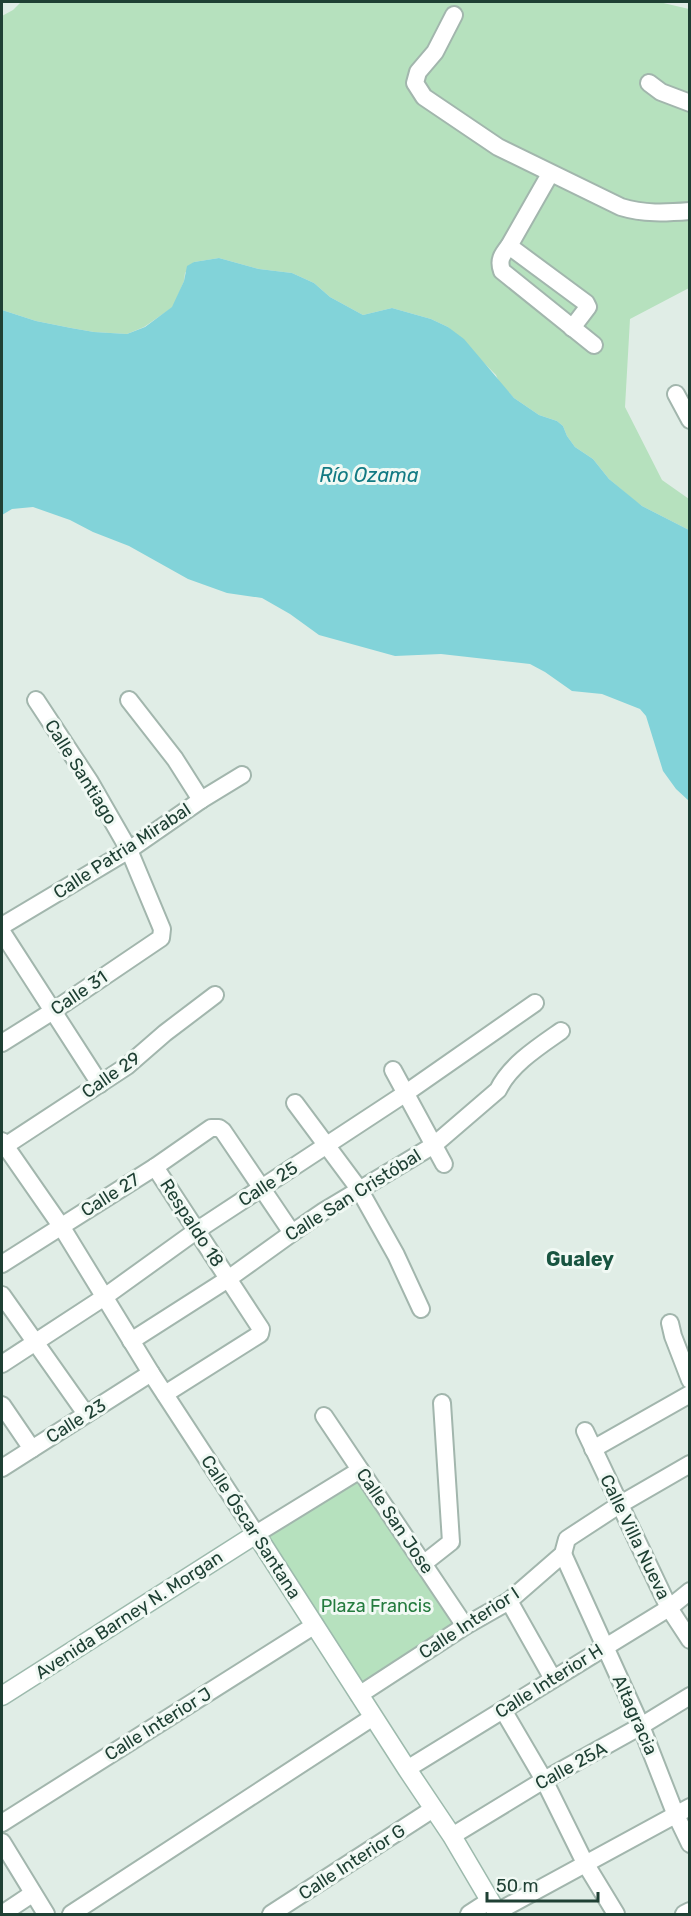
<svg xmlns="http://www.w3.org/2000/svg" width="691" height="1916" font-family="Rubik,sans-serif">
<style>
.green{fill:#b6e1be}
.water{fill:#82d3d9}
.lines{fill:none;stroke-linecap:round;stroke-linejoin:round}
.street-casing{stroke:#a2b6ad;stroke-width:20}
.secondary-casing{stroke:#9dbaad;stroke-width:21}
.street{stroke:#fff;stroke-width:16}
.secondary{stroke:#fff;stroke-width:18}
.labels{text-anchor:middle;stroke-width:6;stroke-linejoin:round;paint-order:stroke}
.street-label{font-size:18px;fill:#1f4034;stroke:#f1f9f4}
.park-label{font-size:18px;fill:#247b3e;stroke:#f1f9f4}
.water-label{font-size:20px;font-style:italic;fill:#127a83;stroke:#f1f9f4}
.neighbourhood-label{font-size:20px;font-weight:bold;fill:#185440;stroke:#f1f9f4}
</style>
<rect width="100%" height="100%" fill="#e0ede6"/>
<g class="green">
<path d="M21 2H659L689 9V288L630 319 625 407 662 480 689 499V530L642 506 635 501 609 479 593 459 575 447 567 436 563 426 557 421 539 415 514 398 499 382 496 375 448 327 431 319 392 308 363 315 330 297 314 283 292 273 259 269 219 258 194 262 185 273 184 281 173 307 144 327 127 334 94 332 71 328 36 321 2 310V16L13 10Z"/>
<path d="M358 1476 458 1624 360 1687 263 1535Z"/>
</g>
<path class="water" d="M219 258 259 269 292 273 314 283 330 297 363 315 392 308 431 319 448 327 464 339 514 398 539 415 557 421 563 426 567 436 575 447 593 459 609 479 642 506 689 530V801L676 789 663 771 646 716 640 709 602 694 572 691 545 672 530 664 441 654 395 656 319 635 290 614 262 598 227 593 188 579 129 546 93 532 70 520 33 507 12 509 2 515V310L36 321 71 328 94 332 127 334 145 327 172 307 184 281 187 266 194 262Z"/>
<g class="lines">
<g class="street-casing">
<g id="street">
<path d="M454 15 435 52 418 72 415 83 424 97 498 147 621 207C644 214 665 213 690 211"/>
<path d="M649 83 661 92 690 103"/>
<path d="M550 174 509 246C502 255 498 260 502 271L594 345"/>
<path d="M509 246 586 303 588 307 572 328"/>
<path d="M676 394 690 420"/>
<path d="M129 700 175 759 201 800"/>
<path d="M2 926 129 850 201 800 242 775"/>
<path d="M2 932 100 1084"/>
<path d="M2 1043 53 1011 155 942 161 938 162 929 129 850 90 782 36 700"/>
<path d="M393 1070 444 1164"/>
<path d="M295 1103 359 1189 396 1255 421 1309"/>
<path d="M2 1141 61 1226 151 1373 256 1534 360 1470"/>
<path d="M2 1148 127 1066 165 1033 215 995"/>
<path d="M155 1167 261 1329 260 1334 165 1394"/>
<path d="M2 1264 155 1167 211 1128H219L223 1131 292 1233"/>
<path d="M2 1295 86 1414"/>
<path d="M670 1323 673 1336 690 1380"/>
<path d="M131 1341 228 1279 292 1233 324 1211 434 1145 498 1090C510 1065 538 1047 561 1031"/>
<path d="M2 1364 103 1298 196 1231 406 1093 535 1003"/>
<path d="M2 1405 32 1449"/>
<path d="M324 1416 465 1626"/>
<path d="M585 1431 669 1608 690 1640"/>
<path d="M593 1449 690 1394"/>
<path d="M2 1468 151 1373"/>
<path d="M563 1554 641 1726 675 1813 690 1844"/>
<path d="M423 1564 451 1542 442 1403"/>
<path d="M509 1601 553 1679"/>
<path d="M359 1695 465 1626 509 1601 563 1554 567 1539 619 1505 690 1464"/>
<path d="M503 1710 544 1780 585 1863 616 1914"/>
<path d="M407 1769 669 1608 690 1591"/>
<path d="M2 1823 315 1625"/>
<path d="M452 1836 544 1780 641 1726 690 1696"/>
<path d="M2 1842 46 1914"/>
<path d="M497 1912 690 1807"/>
<path d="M2 1914 32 1894"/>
<path d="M71 1914 373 1717"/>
<path d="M271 1914 433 1809"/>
<path d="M469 1914 489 1901"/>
<path d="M684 1914 690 1911"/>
</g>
</g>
<g class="secondary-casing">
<path id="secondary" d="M2 1696 256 1534 407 1769 452 1836 498 1914"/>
</g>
<use href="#street" class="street"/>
<use href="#secondary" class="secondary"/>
</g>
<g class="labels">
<g class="street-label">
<text transform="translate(81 772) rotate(58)" y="6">Calle Santiago</text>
<text transform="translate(122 851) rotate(-33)" y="6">Calle Patria Mirabal</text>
<text transform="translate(79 993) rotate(-34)" y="6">Calle 31</text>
<text transform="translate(111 1075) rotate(-35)" y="6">Calle 29</text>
<text transform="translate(268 1184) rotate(-33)" y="6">Calle 25</text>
<text transform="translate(110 1195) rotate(-32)" y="6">Calle 27</text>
<text transform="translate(353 1195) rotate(-32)" y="6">Calle San Cristóbal</text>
<text transform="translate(192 1223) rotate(57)" y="6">Respaldo 18</text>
<text transform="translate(76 1421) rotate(-32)" y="6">Calle 23</text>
<text transform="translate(395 1521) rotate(56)" y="6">Calle San Jose</text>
<text transform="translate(251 1527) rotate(57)" y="6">Calle Óscar Santana</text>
<text transform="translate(635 1537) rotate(64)" y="6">Calle Villa Nueva</text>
<text transform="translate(129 1615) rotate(-33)" y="6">Avenida Barney N. Morgan</text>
<text transform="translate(469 1623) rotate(-33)" y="6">Calle Interior I</text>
<text transform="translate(549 1681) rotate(-32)" y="6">Calle Interior H</text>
<text transform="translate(635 1715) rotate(66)" y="6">Altagracia</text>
<text transform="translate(158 1724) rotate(-32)" y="6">Calle Interior J</text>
<text transform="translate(571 1766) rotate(-29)" y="6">Calle 25A</text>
<text transform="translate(352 1862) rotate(-33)" y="6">Calle Interior G</text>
</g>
<g class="park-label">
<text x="376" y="1612">Plaza Francis</text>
</g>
<g class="water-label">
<text x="369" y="482">Río Ozama</text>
</g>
<g class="neighbourhood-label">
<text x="580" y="1266">Gualey</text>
</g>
</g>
<rect width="691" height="1916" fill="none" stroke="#1f4034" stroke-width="6"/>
<path d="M487 1892v9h111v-9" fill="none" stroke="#1f4034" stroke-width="3"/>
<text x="496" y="1892" font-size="18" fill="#1f4034" stroke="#f1f9f4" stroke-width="4.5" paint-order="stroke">50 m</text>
</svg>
